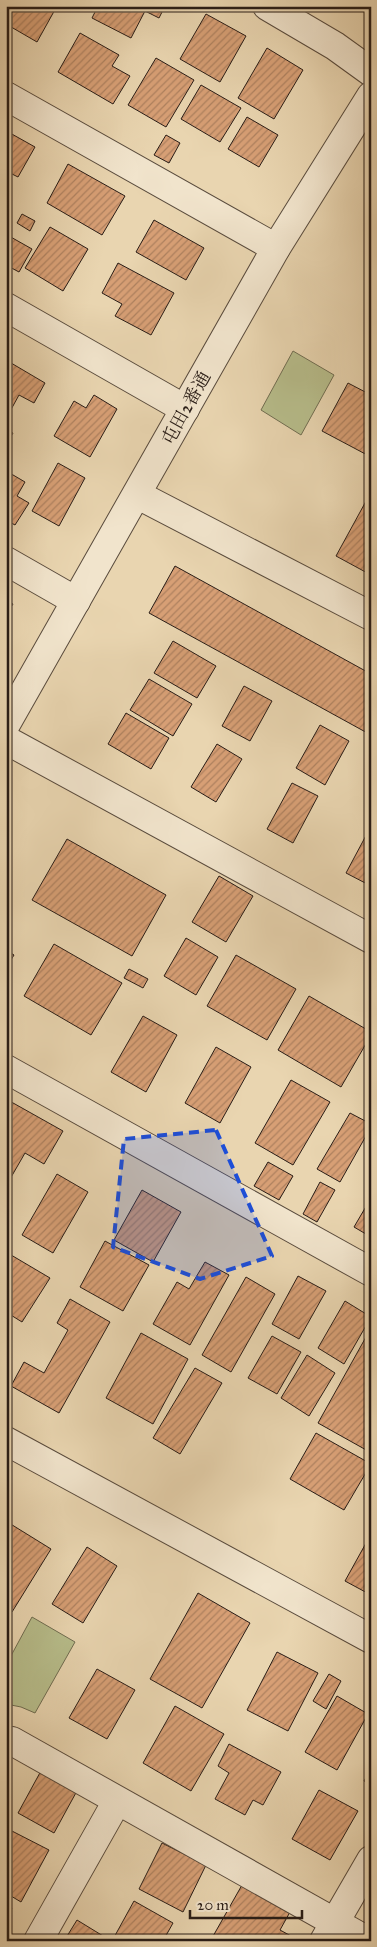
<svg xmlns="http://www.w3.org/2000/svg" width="377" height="1947" font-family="'IM FELL Great Primer','Noto Serif JP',serif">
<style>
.green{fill:#b7bd8b;stroke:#706d51}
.building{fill:url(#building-hatch);stroke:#291d17}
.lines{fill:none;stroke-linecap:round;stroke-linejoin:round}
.minor-casing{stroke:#594b3d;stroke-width:30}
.minor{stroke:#f1e4cc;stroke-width:28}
.marked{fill:#1d4ed8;fill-opacity:0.2;stroke:#1d4ed8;stroke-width:4;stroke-dasharray:10 6;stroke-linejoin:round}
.labels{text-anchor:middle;stroke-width:4.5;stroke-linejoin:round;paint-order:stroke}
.street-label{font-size:18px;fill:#291d17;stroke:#f1e4cc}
</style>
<defs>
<pattern id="building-hatch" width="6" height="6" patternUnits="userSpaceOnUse" patternTransform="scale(1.25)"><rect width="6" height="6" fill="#d79f75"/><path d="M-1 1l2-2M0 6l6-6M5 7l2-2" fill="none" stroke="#ae815f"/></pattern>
</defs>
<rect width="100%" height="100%" fill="#e9d5b0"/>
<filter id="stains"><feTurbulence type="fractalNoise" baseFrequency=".004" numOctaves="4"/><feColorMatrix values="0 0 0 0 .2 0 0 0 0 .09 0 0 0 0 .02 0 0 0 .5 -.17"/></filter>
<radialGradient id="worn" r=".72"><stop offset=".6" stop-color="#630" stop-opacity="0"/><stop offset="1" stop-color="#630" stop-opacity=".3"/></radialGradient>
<g class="green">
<path d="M293 351 334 375 301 435 261 410Z"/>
<path d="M32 1617 75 1642 35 1713 21 1707 6 1704V1665Z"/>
</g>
<g class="building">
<path d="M6 6H57L37 42 6 24Z"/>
<path d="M98 6H165L159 18 145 11 131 38 92 18Z"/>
<path d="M206 14 246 36 220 82 180 59Z"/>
<path d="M80 33 119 55 112 66 130 76 113 104 58 72Z"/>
<path d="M267 48 303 70 274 119 238 98Z"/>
<path d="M156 58 194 80 166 127 128 105Z"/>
<path d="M201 85 241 108 220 142 181 119Z"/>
<path d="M247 117 278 135 259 167 228 149Z"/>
<path d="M10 133 35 147 18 177 6 171V141Z"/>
<path d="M166 135 180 143 169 163 154 155Z"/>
<path d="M68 164 125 196 102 235 47 203Z"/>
<path d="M22 214 35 221 30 231 17 223Z"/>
<path d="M154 220 204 248 186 280 136 252Z"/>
<path d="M50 227 88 249 63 291 25 268Z"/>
<path d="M9 236 32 249 19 272 6 265V241Z"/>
<path d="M118 263 174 293 151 335 115 316 122 304 102 293Z"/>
<path d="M6 360 45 383 34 403 19 395 8 415Z"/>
<path d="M348 383 371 395V457L322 431Z"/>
<path d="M94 395 117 409 90 457 54 436 74 401 86 408Z"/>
<path d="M6 430 13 433 6 445Z"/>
<path d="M58 463 85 478 59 526 32 511Z"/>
<path d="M8 472 25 482 17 496 29 503 15 525 6 520Z"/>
<path d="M371 492V575L336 556Z"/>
<path d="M175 566 371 674V735L149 613Z"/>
<path d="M6 600 13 604 6 615Z"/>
<path d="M173 641 216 666 197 698 154 673Z"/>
<path d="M149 679 192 704 173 736 130 710Z"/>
<path d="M244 686 272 701 250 741 222 726Z"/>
<path d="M126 713 169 738 151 769 108 744Z"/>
<path d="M320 725 349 741 325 785 296 768Z"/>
<path d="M217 744 242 759 216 802 191 787Z"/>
<path d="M292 783 318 796 293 843 267 829Z"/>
<path d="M370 828 371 829V886L346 873Z"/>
<path d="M67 839 166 895 132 956 32 900Z"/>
<path d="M219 876 253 896 226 942 192 922Z"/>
<path d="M186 938 218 957 196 995 164 976Z"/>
<path d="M54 944 122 983 91 1035 24 996Z"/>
<path d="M6 950 14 955 6 968Z"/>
<path d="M236 955 296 989 267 1040 207 1006Z"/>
<path d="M129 969 148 979 143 988 124 978Z"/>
<path d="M309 996 371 1032V1035L341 1087 278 1050Z"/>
<path d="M143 1016 177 1035 146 1092 111 1072Z"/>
<path d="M216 1047 251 1067 220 1123 185 1103Z"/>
<path d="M291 1080 330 1102 293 1165 255 1143Z"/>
<path d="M6 1099 63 1131 44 1164 25 1153 6 1186Z"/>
<path d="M350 1113 371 1124V1127L340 1182 317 1169Z"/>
<path d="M268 1162 293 1176 279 1200 254 1186Z"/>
<path d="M57 1174 88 1192 53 1253 22 1235Z"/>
<path d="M320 1182 335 1190 317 1222 303 1214Z"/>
<path d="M142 1190 181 1212 153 1262 114 1240Z"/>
<path d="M371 1198V1237L354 1227Z"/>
<path d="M105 1241 149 1265 123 1311 80 1287Z"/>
<path d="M6 1252 50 1278 22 1322 6 1312Z"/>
<path d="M205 1262 229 1275 190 1345 153 1324 177 1282 189 1289Z"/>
<path d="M298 1276 326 1291 299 1339 272 1324Z"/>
<path d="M246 1277 275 1294 231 1372 202 1355Z"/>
<path d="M70 1299 110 1322 59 1413 11 1386 24 1362 44 1373 68 1330 57 1323Z"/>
<path d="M345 1301 371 1317 344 1364 318 1348Z"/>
<path d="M371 1328V1447L368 1451 318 1423Z"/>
<path d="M141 1333 188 1359 153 1424 106 1398Z"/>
<path d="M272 1336 301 1352 277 1394 248 1378Z"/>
<path d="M307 1355 335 1373 309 1416 281 1398Z"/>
<path d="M195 1368 222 1383 180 1454 153 1438Z"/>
<path d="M316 1433 371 1464 344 1510 290 1479Z"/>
<path d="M9 1523 51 1549 12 1612 6 1609V1528Z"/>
<path d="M371 1534V1595L345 1581Z"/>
<path d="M87 1547 117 1566 83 1623 52 1604Z"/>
<path d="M198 1593 250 1623 202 1708 150 1679Z"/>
<path d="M277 1652 318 1673 288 1731 247 1710Z"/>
<path d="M97 1669 135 1690 107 1739 69 1718Z"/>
<path d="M329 1674 341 1681 326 1709 313 1701Z"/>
<path d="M337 1696 368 1714 337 1770 305 1752Z"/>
<path d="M175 1706 224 1734 191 1791 143 1763Z"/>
<path d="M229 1744 281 1772 263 1805 253 1800 245 1815 215 1799 229 1773 218 1766Z"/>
<path d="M42 1769 78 1789 54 1833 18 1813Z"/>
<path d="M371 1769V1785L364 1781Z"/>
<path d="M319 1790 358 1811 330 1860 292 1839Z"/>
<path d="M10 1830 49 1850 21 1902 6 1893V1837Z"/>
<path d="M162 1843 206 1865 183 1912 139 1889Z"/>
<path d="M242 1885 290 1912 280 1930 291 1936 289 1941H217L212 1938Z"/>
<path d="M134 1901 173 1923 163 1941H112Z"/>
<path d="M6 1904 12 1908 6 1919Z"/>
<path d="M77 1920 108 1939 107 1941H64Z"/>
</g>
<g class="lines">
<g class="minor-casing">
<g id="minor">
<path d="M267 6 335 46 371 72"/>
<path d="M6 96 276 248"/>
<path d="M6 307 185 409"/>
<path d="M138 495 371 616"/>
<path d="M6 561 76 601"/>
<path d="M6 724 276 248 371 96"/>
<path d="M6 740 371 939"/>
<path d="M6 1069 371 1272"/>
<path d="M6 1441 371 1639"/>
<path d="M6 1740 12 1741 368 1941"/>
<path d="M38 1941 117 1801"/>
<path d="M324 1941 371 1860"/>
</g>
</g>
<use href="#minor" class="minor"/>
</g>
<path class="marked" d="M216 1130 272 1256 200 1279 113 1247 124 1139Z"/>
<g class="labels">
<g class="street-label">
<text transform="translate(186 408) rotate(-61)" y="6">屯田2番通</text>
</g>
</g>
<rect width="377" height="1947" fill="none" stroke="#e9d5b0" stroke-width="25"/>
<rect x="8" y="8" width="362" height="1932" fill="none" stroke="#291d17" stroke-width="2.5"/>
<rect x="12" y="12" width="352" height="1922" fill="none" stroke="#291d17"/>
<path d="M190 1910v8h112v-8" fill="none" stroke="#291d17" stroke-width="2.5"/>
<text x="197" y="1910" font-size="15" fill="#291d17" stroke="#f1e4cc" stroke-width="4" paint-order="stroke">20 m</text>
<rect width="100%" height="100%" filter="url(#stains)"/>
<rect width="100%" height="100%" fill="url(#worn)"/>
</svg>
